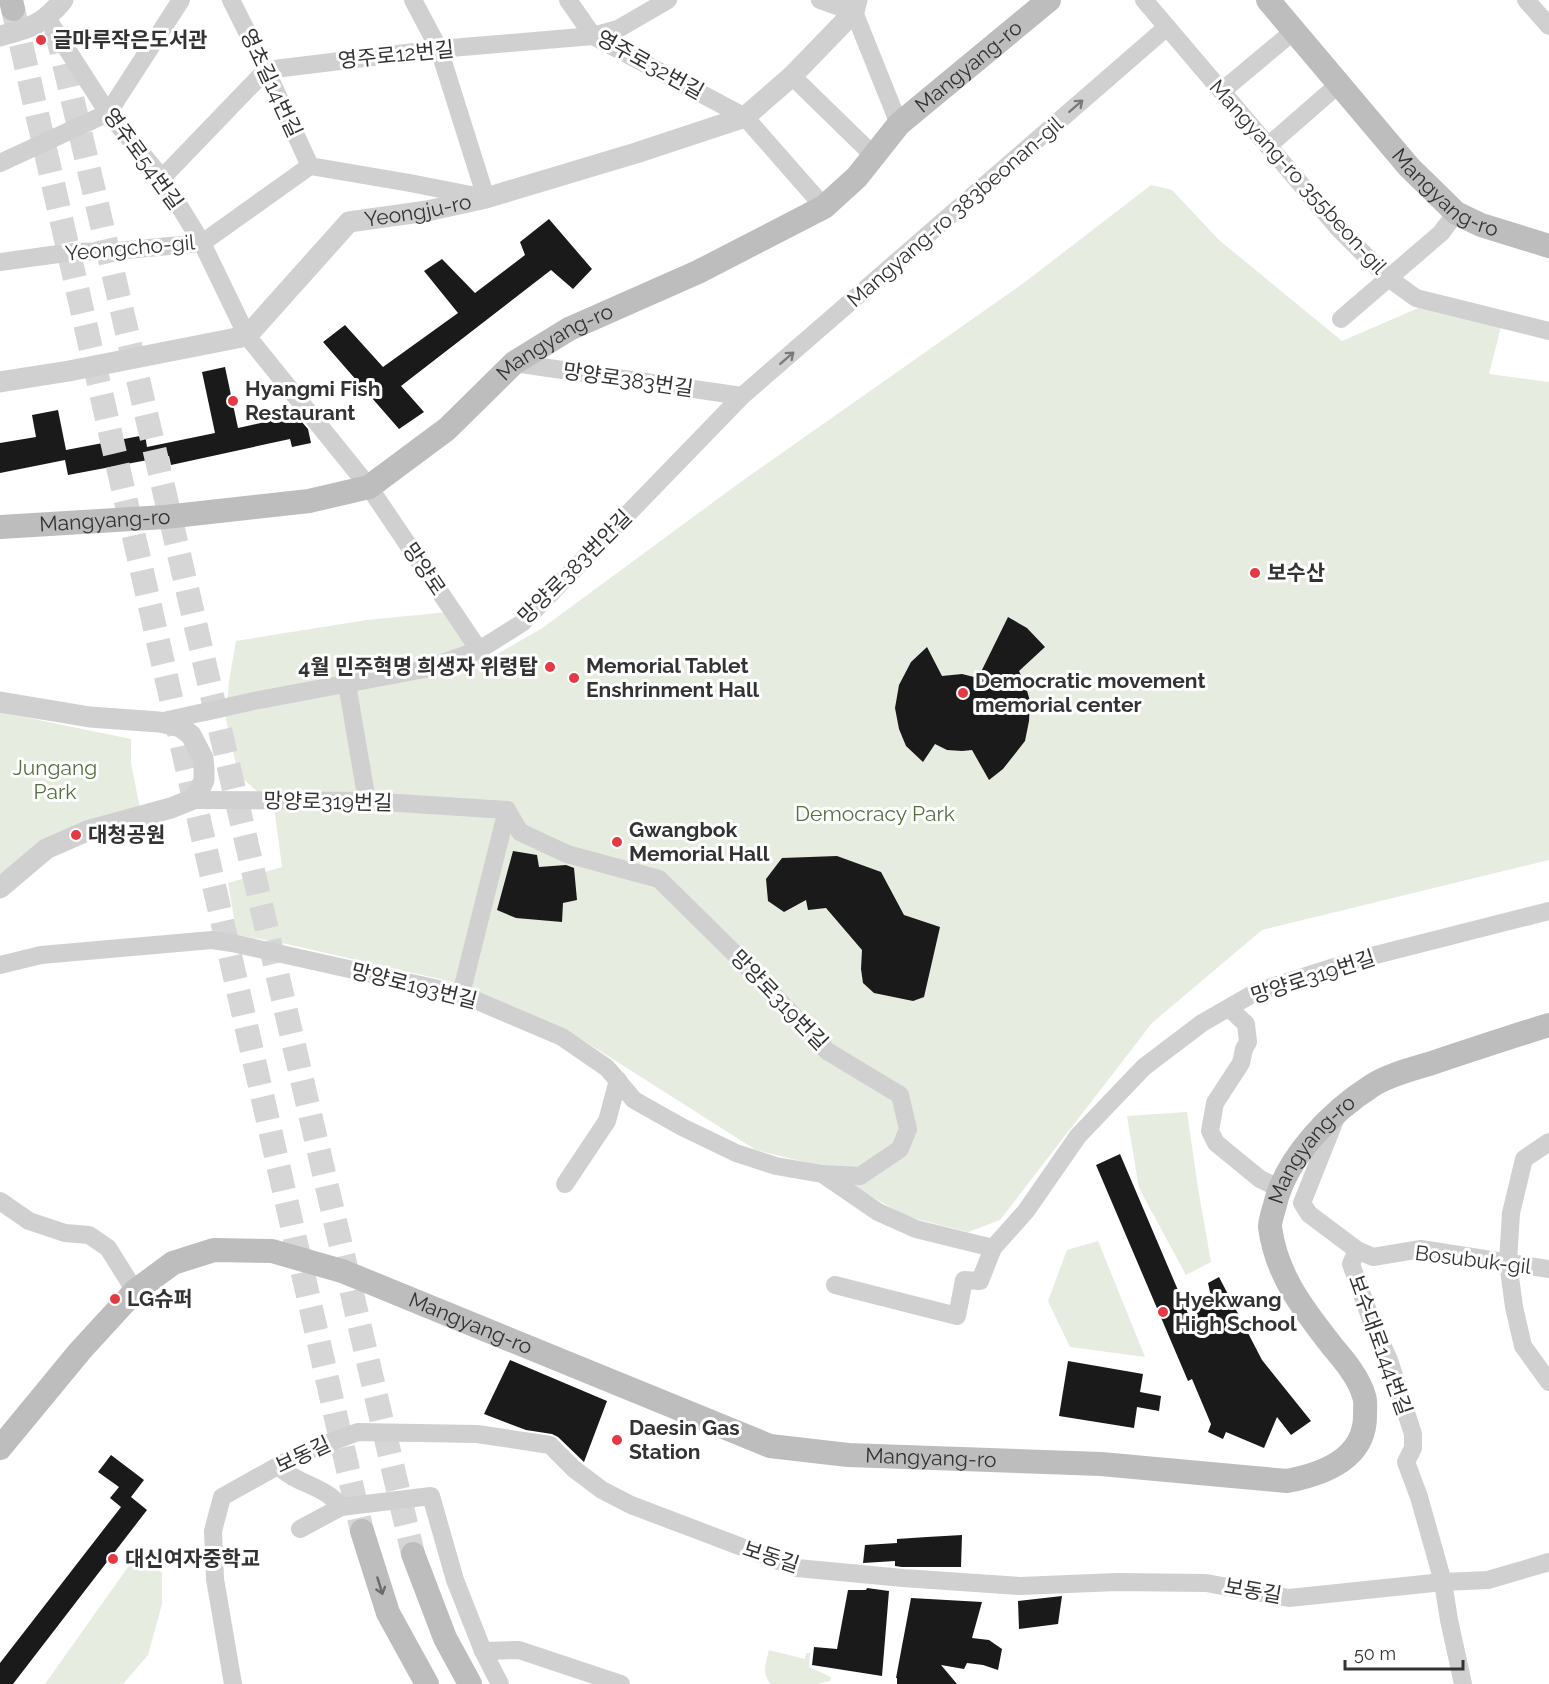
<svg xmlns="http://www.w3.org/2000/svg" width="1549" height="1684" font-family="Raleway,'Noto Sans KR',sans-serif">
<style>
.green{fill:#e6ecdf}
.building{fill:#1a1a1a}
.lines{fill:none;stroke-linecap:round;stroke-linejoin:round}
.secondary-tunnel{stroke:#d6d6d6;stroke-width:24;stroke-dasharray:24 12;stroke-linecap:butt}
.minor{stroke:#d0d0d0;stroke-width:18}
.tertiary{stroke:#d0d0d0;stroke-width:21}
.secondary{stroke:#bdbdbd;stroke-width:24}
.oneway{stroke:#7a7a7a}
.oneway2{stroke:#6a6a6a}
.poi-dot{fill:#e63946;stroke:#fff;stroke-width:2}
.labels{text-anchor:middle;stroke-width:6;stroke-linejoin:round;paint-order:stroke}
.poi-label{font-size:21px;font-weight:bold;fill:#333;stroke:#fff;text-anchor:start}
.street-label{font-size:21px;fill:#333;stroke:#fff}
.park-label{font-size:21px;fill:#56703f;stroke:#fff}
</style>
<rect width="100%" height="100%" fill="#fff"/>
<g class="green">
<path d="M1151 185 1172 190 1219 240 1342 341 1423 306 1502 323 1489 374 1549 382V860L1262 930 1152 1023 1000 1220 968 1232 905 1216 820 1166 756 1150 567 1030 457 983 282 943 237 935 228 883 282 867 274 807 238 774 226 719 229 681 236 641 367 620 448 612 485 661 541 629 742 481 1025 282Z"/>
<path d="M0 712 131 739V763L140 809 0 879Z"/>
<path d="M1187 1112 1198 1188 1211 1262 1186 1275 1139 1188 1127 1116Z"/>
<path d="M1098 1241 1145 1357 1070 1347 1048 1301 1067 1250Z"/>
<path d="M138 1553 162 1573V1604L148 1655 123 1684H45Z"/>
<path d="M769 1650 805 1659 806 1653H810L809 1667 831 1677 830 1681 817 1684H771C761 1674 766 1662 769 1650Z"/>
</g>
<g class="building">
<path d="M549 219 592 269 573 289 551 270 401 386 424 412 399 429 323 342 345 325 383 367 458 313 424 271 442 259 475 293 525 255 520 242Z"/>
<path d="M225 367 238 428 287 417 289 423 301 421 308 429 311 443 292 447 290 439 171 465 169 456 68 475 65 460 0 473V443L36 437 32 415 58 410 66 450 145 435 147 447 215 433 202 372Z"/>
<path d="M1008 617 1027 628 1045 647 1019 671 1025 684 1030 701 1029 721 1025 741 1003 769 989 780 972 750 962 751 947 750 935 744 923 762 906 746 899 729 895 708 899 685 911 662 927 647 942 676 962 674 978 678Z"/>
<path d="M513 851 537 855 539 867 566 865 574 868 577 900 563 903 562 922 516 918 497 910Z"/>
<path d="M837 856 881 872 904 915 940 927 924 997 913 1001 874 993 863 983 861 969 862 950 826 908 808 910 806 900 784 912 768 901 766 879 782 858Z"/>
<path d="M1120 1154 1189 1316 1212 1301 1208 1283 1219 1277 1262 1360 1311 1421 1291 1435 1277 1417 1264 1448 1226 1432 1223 1439 1208 1432 1211 1424 1192 1379 1188 1381 1096 1165Z"/>
<path d="M510 1360 607 1401 584 1462 558 1437 552 1434 526 1430 484 1414Z"/>
<path d="M1068 1361 1143 1374 1140 1392 1161 1396 1159 1411 1137 1407 1134 1428 1059 1416Z"/>
<path d="M111 1455 144 1480 131 1497 147 1510 13 1684H0V1663L121 1507 110 1498 119 1487 98 1472Z"/>
<path d="M962 1535 961 1567H902L895 1566V1561L863 1563 865 1545 897 1543V1539L927 1537Z"/>
<path d="M867 1588 889 1591 882 1676 812 1665 814 1647 837 1649 848 1590H866Z"/>
<path d="M1062 1596 1058 1624 1019 1629 1018 1601Z"/>
<path d="M911 1598 982 1602 972 1638 989 1640 1002 1649 998 1670 983 1665 967 1663 964 1669 941 1665 957 1684H897V1678H896Z"/>
</g>
<g class="lines">
<g class="secondary-tunnel">
<path d="M13 9 362 1531"/>
<path d="M56 29 413 1554"/>
</g>
<g class="minor">
<path d="M231 0 266 70 310 166"/>
<path d="M568 0 593 36 745 117 824 207"/>
<path d="M820 0 854 12 899 124"/>
<path d="M1144 0 1339 229 1387 277 1416 298 1549 331"/>
<path d="M1526 0 1549 26"/>
<path d="M47 18 108 113 162 178 202 243 247 336 369 487 479 650"/>
<path d="M792 76 873 155"/>
<path d="M1222 91 1295 30"/>
<path d="M1268 146 1339 84"/>
<path d="M0 163 108 113 181 0"/>
<path d="M162 178 266 70 439 49 593 36 618 29 668 0"/>
<path d="M0 262 73 252 116 251 202 243 310 166 410 183 486 198 439 49 413 0"/>
<path d="M1341 319 1441 233 1456 213"/>
<path d="M514 363 742 396"/>
<path d="M347 684 367 801"/>
<path d="M159 722 254 701 425 669 479 650 522 623 742 396 1167 27"/>
<path d="M0 965 41 955 212 940 232 943 461 994 562 1037 607 1068 634 1100 682 1127 736 1153 776 1166 822 1174 860 1176 900 1149 908 1129 900 1095 827 1051 732 951 659 879 567 854 520 832 507 810 367 801 191 800"/>
<path d="M461 994 507 810"/>
<path d="M1229 1008 1246 1024 1248 1042 1244 1049 1241 1063 1215 1103 1210 1131 1216 1143 1260 1179 1279 1188"/>
<path d="M1337 1115 1302 1203 1309 1214 1357 1250 1373 1257 1421 1249 1549 1269"/>
<path d="M1549 1142 1524 1159 1511 1213 1508 1262 1514 1307 1523 1346 1549 1382"/>
<path d="M824 1175 878 1212 916 1229 993 1248 1026 1211 1078 1136 1144 1067 1202 1023 1256 992 1356 960 1549 911"/>
<path d="M565 1184 607 1121 618 1080"/>
<path d="M0 1201 29 1221 65 1233 89 1235 108 1248 135 1291"/>
<path d="M1357 1250 1351 1264 1373 1325 1389 1360 1413 1434V1448L1406 1462 1419 1497 1443 1582 1449 1620 1463 1684"/>
<path d="M835 1285 957 1316 964 1280 980 1281 993 1248"/>
<path d="M278 1466C295 1482 314 1484 330 1496 334 1499 338 1503 341 1507"/>
<path d="M300 1529 341 1507 431 1496 455 1580 483 1651 500 1684"/>
<path d="M483 1651 519 1650 621 1684"/>
<path d="M233 1684 215 1579 213 1531 222 1497 301 1453 358 1432 477 1434 550 1445 574 1469 602 1490 631 1505 797 1568 903 1578 1020 1586 1117 1582 1206 1583 1289 1598 1443 1582 1488 1580 1549 1562"/>
</g>
<g class="tertiary">
<path d="M0 36C30 28 43 25 63 0"/>
<path id="s1" d="M0 382 69 371 247 336 349 222 427 211 486 198 636 153 745 117 792 76 854 12 857 0"/>
<path d="M0 702 90 717 159 722 174 725 182 728 191 735 203 758 204 769V780L199 791 191 800 171 808 87 831 46 849 0 888"/>
</g>
<g class="secondary">
<path d="M11 0 13 9"/>
<path id="s2" d="M1268 0 1409 167 1456 213 1481 225 1549 246"/>
<path id="s3" d="M0 527 165 517 309 501 369 487 447 429 514 363 569 329 698 272 824 207 857 177 899 124 1049 0"/>
<path id="s4" d="M0 1448 80 1351 135 1291 173 1263 214 1250 272 1251 342 1271 770 1446 848 1455 1101 1464 1287 1481C1324 1474 1366 1458 1365 1414 1365 1408 1366 1401 1364 1396 1359 1378 1344 1360 1332 1346 1304 1310 1276 1275 1270 1227 1270 1220 1273 1212 1275 1205 1286 1157 1332 1111 1373 1085 1390 1074 1413 1069 1432 1063 1471 1050 1510 1037 1549 1025"/>
<path d="M362 1531 388 1613 427 1684"/>
<path d="M413 1554 445 1638 470 1684"/>
</g>
</g>
<defs><path id="oneway-shaft" d="M-6 0H5M1.5-3L5.5 0L1.5 3" fill="none" stroke-width="1.6" stroke-linecap="round" stroke-linejoin="round" transform="scale(1.5)"/></defs>
<g class="oneway">
<use href="#oneway-shaft" transform="translate(1076 106) rotate(-41)"/>
<use href="#oneway-shaft" transform="translate(787 358) rotate(-41)"/>
</g>
<use class="oneway2" href="#oneway-shaft" transform="translate(380 1586) rotate(73)"/>
<g class="poi-dot">
<circle cx="41" cy="40" r="6"/>
<circle cx="233" cy="401" r="6"/>
<circle cx="1255" cy="573" r="6"/>
<circle cx="550" cy="667" r="6"/>
<circle cx="574" cy="678" r="6"/>
<circle cx="963" cy="693" r="6"/>
<circle cx="76" cy="835" r="6"/>
<circle cx="617" cy="842" r="6"/>
<circle cx="115" cy="1299" r="6"/>
<circle cx="1163" cy="1312" r="6"/>
<circle cx="617" cy="1440" r="6"/>
<circle cx="113" cy="1559" r="6"/>
</g>
<g class="labels">
<g class="poi-label">
<text x="53" y="47">글마루작은도서관</text>
<text x="245" y="396">Hyangmi Fish<tspan x="245" dy="24">Restaurant</tspan></text>
<text x="1267" y="580">보수산</text>
<text x="586" y="673">Memorial Tablet<tspan x="586" dy="24">Enshrinment Hall</tspan></text>
<text x="538" y="674" text-anchor="end">4월 민주혁명 희생자 위령탑</text>
<text x="975" y="688">Democratic movement<tspan x="975" dy="24">memorial center</tspan></text>
<text x="629" y="837">Gwangbok<tspan x="629" dy="24">Memorial Hall</tspan></text>
<text x="88" y="842">대청공원</text>
<text x="127" y="1306">LG슈퍼</text>
<text x="1175" y="1307">Hyekwang<tspan x="1175" dy="24">High School</tspan></text>
<text x="629" y="1435">Daesin Gas<tspan x="629" dy="24">Station</tspan></text>
<text x="125" y="1566">대신여자중학교</text>
</g>
<g class="street-label">
<text transform="translate(396 55) rotate(-6)" y="7">영주로12번길</text>
<text transform="translate(650 65) rotate(29)" y="7">영주로32번길</text>
<text dy="7" stroke="none"><textPath href="#s3" startOffset="1113">Mangyang-ro</textPath></text>
<text transform="translate(271 83) rotate(65)" y="7">영초길14번길</text>
<text transform="translate(143 159) rotate(54)" y="7">영주로54번길</text>
<text transform="translate(1298 177) rotate(48)" y="7">Mangyang-ro 355beon-gil</text>
<text dy="7" stroke="none"><textPath href="#s2" startOffset="264">Mangyang-ro</textPath></text>
<text dy="7" stroke="none"><textPath href="#s1" startOffset="474">Yeongju-ro</textPath></text>
<text transform="translate(955 212) rotate(-41)" y="7">Mangyang-ro 383beonan-gil</text>
<text transform="translate(130 248) rotate(-5)" y="7">Yeongcho-gil</text>
<text dy="7" stroke="none"><textPath href="#s3" startOffset="609">Mangyang-ro</textPath></text>
<text transform="translate(628 380) rotate(8)" y="7">망양로383번길</text>
<text dy="7" stroke="none"><textPath href="#s3" startOffset="105">Mangyang-ro</textPath></text>
<text transform="translate(575 567) rotate(-45)" y="7">망양로383번안길</text>
<text transform="translate(424 569) rotate(56)" y="7">망양로</text>
<text transform="translate(328 802) rotate(1)" y="7">망양로319번길</text>
<text transform="translate(1313 977) rotate(-18)" y="7">망양로319번길</text>
<text transform="translate(414 986) rotate(14)" y="7">망양로193번길</text>
<text transform="translate(779 1000) rotate(46)" y="7">망양로319번길</text>
<text dy="7" stroke="none"><textPath href="#s4" startOffset="1826">Mangyang-ro</textPath></text>
<text transform="translate(1473 1260) rotate(7)" y="7">Bosubuk-gil</text>
<text dy="7" stroke="none"><textPath href="#s4" startOffset="567">Mangyang-ro</textPath></text>
<text transform="translate(1380 1345) rotate(70)" y="7">보수대로144번길</text>
<text transform="translate(303 1455) rotate(-25)" y="7">보동길</text>
<text dy="7" stroke="none"><textPath href="#s4" startOffset="1052">Mangyang-ro</textPath></text>
<text transform="translate(771 1557) rotate(18)" y="7">보동길</text>
<text transform="translate(1253 1591) rotate(10)" y="7">보동길</text>
</g>
<g class="park-label">
<text x="55" y="775">Jungang<tspan x="55" dy="24">Park</tspan></text>
<text x="875" y="821">Democracy Park</text>
</g>
</g>
<path d="M1345 1660v9h118v-9" fill="none" stroke="#333333" stroke-width="3"/>
<text x="1354" y="1660" font-size="18" fill="#333333" stroke="#ffffff" stroke-width="4.5" paint-order="stroke">50 m</text>
</svg>
